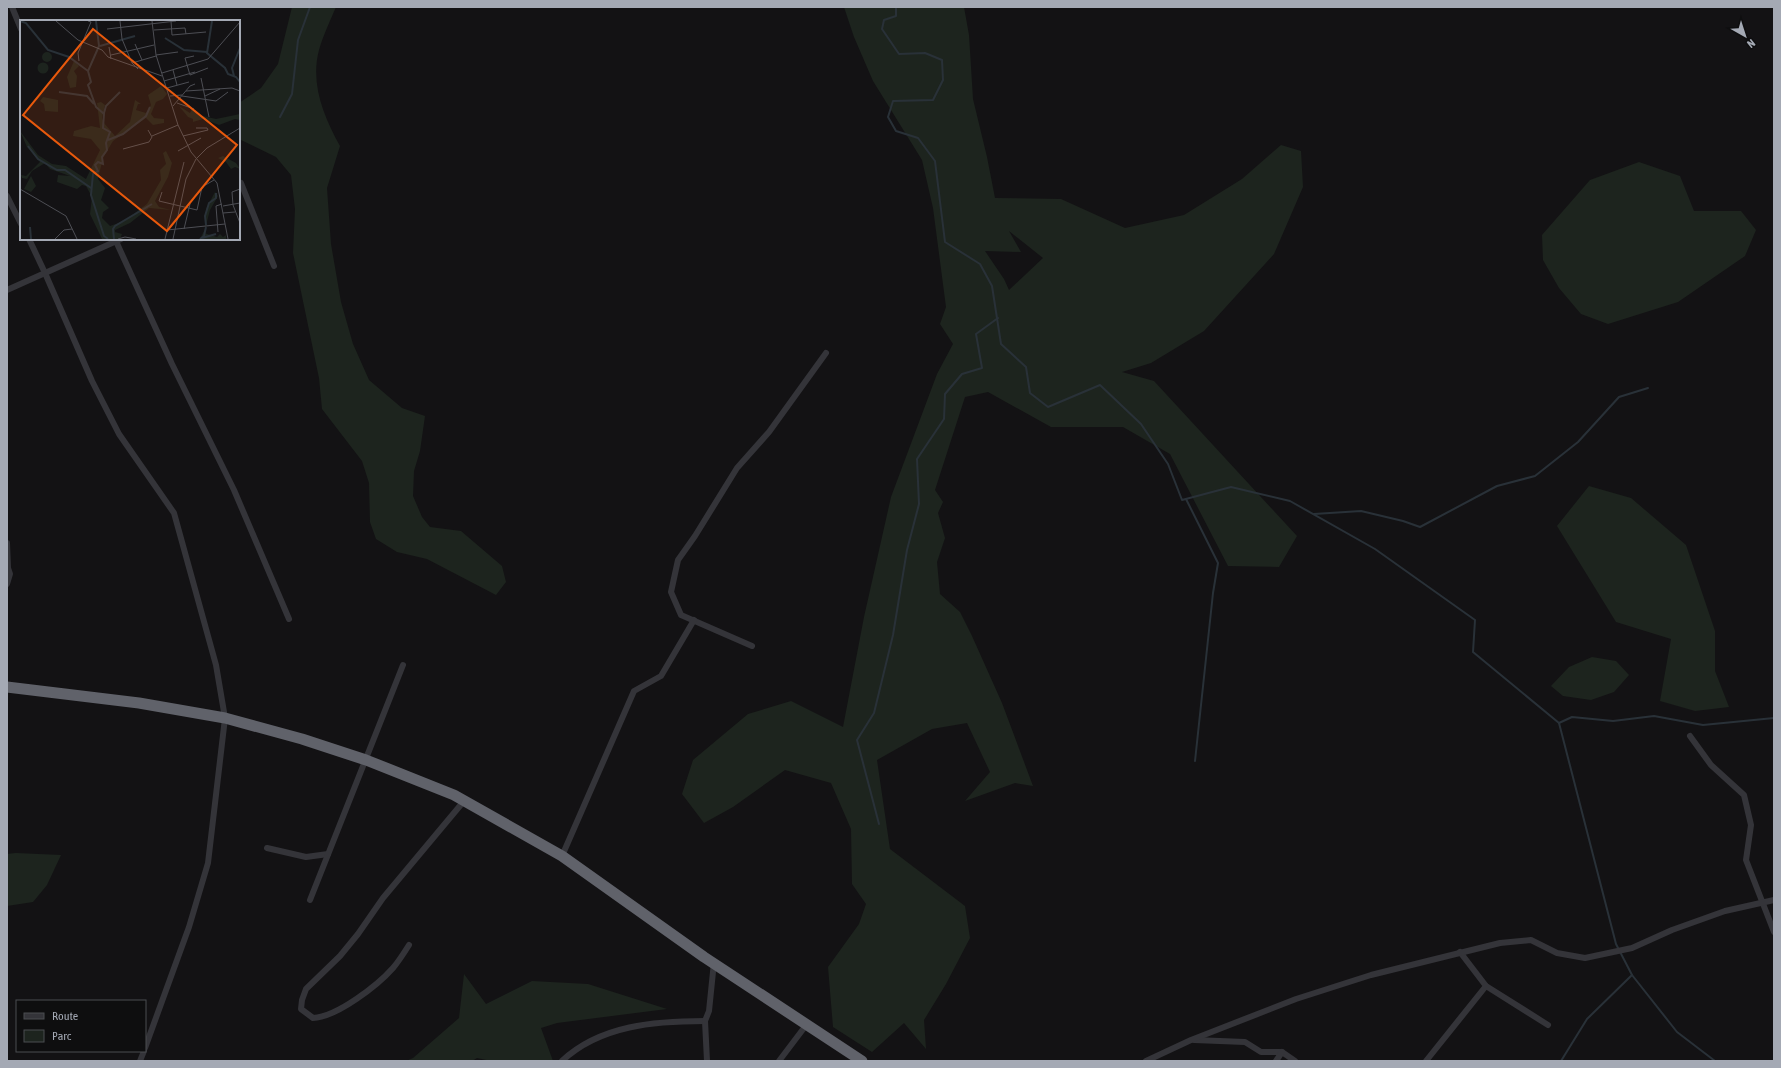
<svg xmlns="http://www.w3.org/2000/svg" width="1781" height="1068" font-family="'Asap Condensed',sans-serif">
<style>
.green{fill:#1d241e;fill-rule:evenodd}
.lines{fill:none;stroke-linecap:round;stroke-linejoin:round}
.stream{stroke:#293138;stroke-width:2}
.street{stroke:#343439;stroke-width:6}
.highway{stroke:#60626a;stroke-width:11}
.inset-river{fill:none;stroke:#293138;stroke-width:2}
.inset-road{fill:none;stroke:#4d4e54;stroke-width:1}
.view{fill:#e8590c;fill-opacity:0.15;stroke:#e8590c;stroke-width:2}
.inset-edge{fill:none;stroke:#a4a9b4;stroke-width:2}
</style>
<rect width="100%" height="100%" fill="#131214"/>
<g class="green">
<path d="M292 7H336C330 21 323 36 319 50 310 84 324 117 340 146L327 188 331 244 341 302 353 344 369 380 402 408 425 416 420 451 414 471 413 496 422 517 430 527 461 531 502 566 506 582 496 595 427 559 397 552 376 539 370 522 369 483 362 461 322 409 319 378 293 253 295 209 291 175 276 157 239 139V103L261 88 278 64Z"/>
<path d="M844 7H964L969 35 973 99 987 157 995 198 1061 199 1125 228 1184 215 1242 179 1281 145 1301 151 1303 187 1274 254 1204 331 1151 363 1122 372 1154 381 1297 536 1279 567 1228 566 1170 454 1123 427H1051L988 392 965 397 935 490 943 502 938 513 945 538 937 562 940 594 960 612 972 636 1002 703 1033 786 1015 783 965 801 990 772 967 723 932 729 877 760 890 849 965 906 970 938 946 984 924 1020 926 1049 904 1023 872 1052 833 1027 828 967 859 924 866 904 852 884 851 829 831 783 785 770 733 807 704 823 682 794 693 760 748 714 791 701 843 727 864 617 891 497 937 374 953 344 940 324 946 307 933 208 922 160 873 81 854 37ZM1009 231 1043 258 1009 290 1004 279 985 251 1021 252Z"/>
<path d="M1639 162 1680 176 1694 211H1741L1756 230 1745 256 1678 302 1608 324 1581 314 1559 288 1543 260 1542 235 1590 180Z"/>
<path d="M1589 486 1631 498 1686 545 1715 631V671L1729 707 1695 711 1660 701 1671 639 1616 622 1557 526Z"/>
<path d="M1592 657 1616 661 1629 675 1614 692 1591 700 1563 696 1551 686 1569 667Z"/>
<path d="M16 853 61 855 47 885 33 902 7 906V854Z"/>
<path d="M464 974 486 1004 532 981 588 984 667 1009 557 1023 541 1028 553 1061H491L477 1058 472 1061H406L413 1058 459 1018Z"/>
</g>
<g class="lines">
<g class="stream">
<path d="M896 7V16L884 20 882 29 899 54 925 53 942 60 943 80 933 100 893 101 888 117 896 131 918 138 935 161 945 242 980 264 992 286 1001 344 1026 367 1030 393 1048 407 1100 385 1141 424 1168 464 1182 500 1231 487 1290 501 1375 549 1475 620 1473 652 1559 723 1616 944 1632 975 1677 1032 1715 1061"/>
<path d="M280 117 292 94 298 40 310 7"/>
<path d="M1186 499 1218 563 1213 593 1195 761"/>
<path d="M1314 514 1361 511 1403 521 1420 527 1497 486 1535 476 1578 442 1619 397 1648 388"/>
<path d="M1559 723 1572 717 1613 721 1654 716 1703 725 1774 718"/>
<path d="M879 824 857 740 874 713 893 635 907 550 919 504 917 459 944 419 945 394 962 374 982 368 976 334 998 318"/>
<path d="M1561 1061 1587 1019 1632 975"/>
</g>
<g class="street">
<path d="M12 7 21 29"/>
<path d="M239 184 241 183 274 266"/>
<path d="M7 196 21 224"/>
<path d="M29 239 45 273 92 381 119 434 174 513 216 665 225 718 208 863 189 927 145 1048"/>
<path d="M115 239 172 364 234 490 289 619"/>
<path d="M7 290 121 239"/>
<path d="M7 543 8 568 10 574 7 584"/>
<path d="M752 646 681 615 671 592 678 560 695 536 737 468 769 432 826 353"/>
<path d="M1690 736 1711 765 1744 795 1751 825 1746 860 1774 932"/>
<path d="M267 848 306 857 328 854"/>
<path d="M562 856 634 691 661 676 694 620"/>
<path d="M310 900 403 665"/>
<path d="M409 945C404 953 399 961 393 968 378 985 337 1017 313 1018L301 1009 302 1000 306 989 340 956 358 934 383 898 464 801"/>
<path d="M1460 952 1486 986 1548 1025"/>
<path d="M1194 1040 1245 1042 1261 1052H1282L1295 1061"/>
<path d="M140 1061 144 1051"/>
<path d="M562 1061C600 1025 656 1021 705 1021"/>
<path d="M707 1061 705 1021 709 1011 714 962"/>
<path d="M779 1061 807 1024"/>
<path d="M1146 1061 1191 1040 1296 999 1371 975 1500 943 1531 940 1557 953 1585 958 1632 948 1672 930 1725 911 1774 900"/>
<path d="M1276 1061 1282 1052"/>
<path d="M1426 1061 1486 986"/>
</g>
<path class="highway" d="M7 687 139 703 225 718 302 739 366 760 454 795 562 856 704 957 862 1061"/>
</g>
<g transform="translate(20 20)">
<rect width="220" height="220" fill="#131214"/>
<path d="M22 37a5 5 0 1 1 10 0a5 5 0 1 1-10 0ZM54 41 59 46 54 51 57 56 56 67 50 68 47 57ZM17.5 48a5.5 5.5 0 1 1 11 0a5.5 5.5 0 1 1-11 0ZM141 66 147 74 143 79 136 82 131 94 134 98 144 99V103L133 105 126 98 93 121 83 138 78 159 85 168 81 180 89 188 83 192 82 198 90 206 104 201 127 184 141 160 140 150 146 144 143 133 146 131 152 143 148 157 135 181 139 187 151 190 129 188 110 203 95 210V212L102 214 100 219H82L70 194 72 177 66 166 62 165 57 169 37 162 38 155 50 156 30 149 25 143 12 151 7 159 2 158 1 155 6 156 20 142 7 127 0 111 18 135 32 144 46 146 66 159 80 130 71 119 53 116 54 111 71 106 80 108 77 83 81 82 85 85 82 98 84 103 95 116 110 102 115 80 121 84H118L116 90 126 93 131 85 128 75ZM23 77 38 80V92L25 91 24 84 20 81ZM159 86 170 93 172 89 178 95 196 99 220 94V100L215 99 199 105 183 99 173 102V99L168 97ZM203 136 216 143 220 149 215 147 211 149 206 142 198 138ZM11 156 16 166 11 172 4 169ZM195 172 198 176 190 190 184 213 197 217 200 214 203 217 206 215V219H180L185 209 186 189Z" fill="#1d241e"/>
<path class="inset-river" d="M0 1 6 3 28 30 49 37 68 51M76 1 79 26 68 51 71 62 68 65 76 87 84 94 83 108 90 112 86 123 87 130 82 137 83 144 78 142 75 145 78 151 73 154 71 175 84 216 88 219M192 1 187 33 205 48 208 54 216 57 220 62M145 18 164 30 187 32M80 26 115 16M214 56 212 48 220 28M39 72 67 76 74 84M84 93 86 86 100 72M88 120 103 114 126 96 130 87M8 126 18 139 37 150H45L71 168M186 205 185 196 189 183 196 178V173M10 207 11 219M182 218 196 214M94 219 93 209 95 206 132 184M180 219 184 216 186 207"/>
<path class="inset-road" d="M36 1 58 20 82 30 88 37 142 56M100 1 102 19 112 43 118 49M132 1 136 35 158 105 171 132 197 163 208 219M151 1 152 15 186 12M87 9 156 1M134 10 165 8 166 14M115 24 122 40M89 27 91 39M91 35 134 25M136 35 158 32M174 36 165 38 170 55 188 48M59 41 58 33 71 2 68 1M112 43 136 36M153 50 157 65M142 53 188 39 220 2M181 58 189 97M144 61 175 52M147 68 169 62M166 71 212 68 220 71M150 76 162 75M162 76 196 81 208 72M185 76 200 69M157 83 174 89M153 86 170 66 175 64M176 108H187L188 110M132 116 158 105M163 116 188 110M103 129 129 122 132 117 128 110M158 131 181 118M0 169 46 196 57 219M220 169 212 172 213 185 220 203M142 172 139 181 177 190 182 167 194 160M203 186 220 183M203 193 215 192M164 209 170 184M147 210 205 204M198 212 196 186 202 184M35 219 44 210 52 209M98 219 105 217 116 219M145 219 164 142M153 219 166 159 176 139 187 128 220 108"/>
<path class="view" d="M73 9 217 125 147 211 3 95Z"/>
<rect width="220" height="220" class="inset-edge"/>
</g>
<rect width="1781" height="1068" fill="none" stroke="#a4a9b4" stroke-width="16"/>
<rect x="16" y="1000" width="130" height="52" fill="#0e0e0f" stroke="#4a4c51"/>
<rect x="24" y="1013" width="20" height="6" fill="#343439" stroke="#4a4c51"/>
<text x="52" y="1020" font-size="12" fill="#a4a9b4">Route</text>
<rect x="24" y="1030" width="20" height="12" fill="#1d241e" stroke="#4a4c51"/>
<text x="52" y="1040" font-size="12" fill="#a4a9b4">Parc</text>
<g transform="translate(1745 36) rotate(141)" stroke="#0e0e0f" stroke-width="3" paint-order="stroke">
<path d="M0-3L7 15L0 10L-7 15Z" fill="#a4a9b4"/>
<text y="-6" font-size="11" font-weight="bold" text-anchor="middle" fill="#a4a9b4">N</text>
</g>
</svg>
